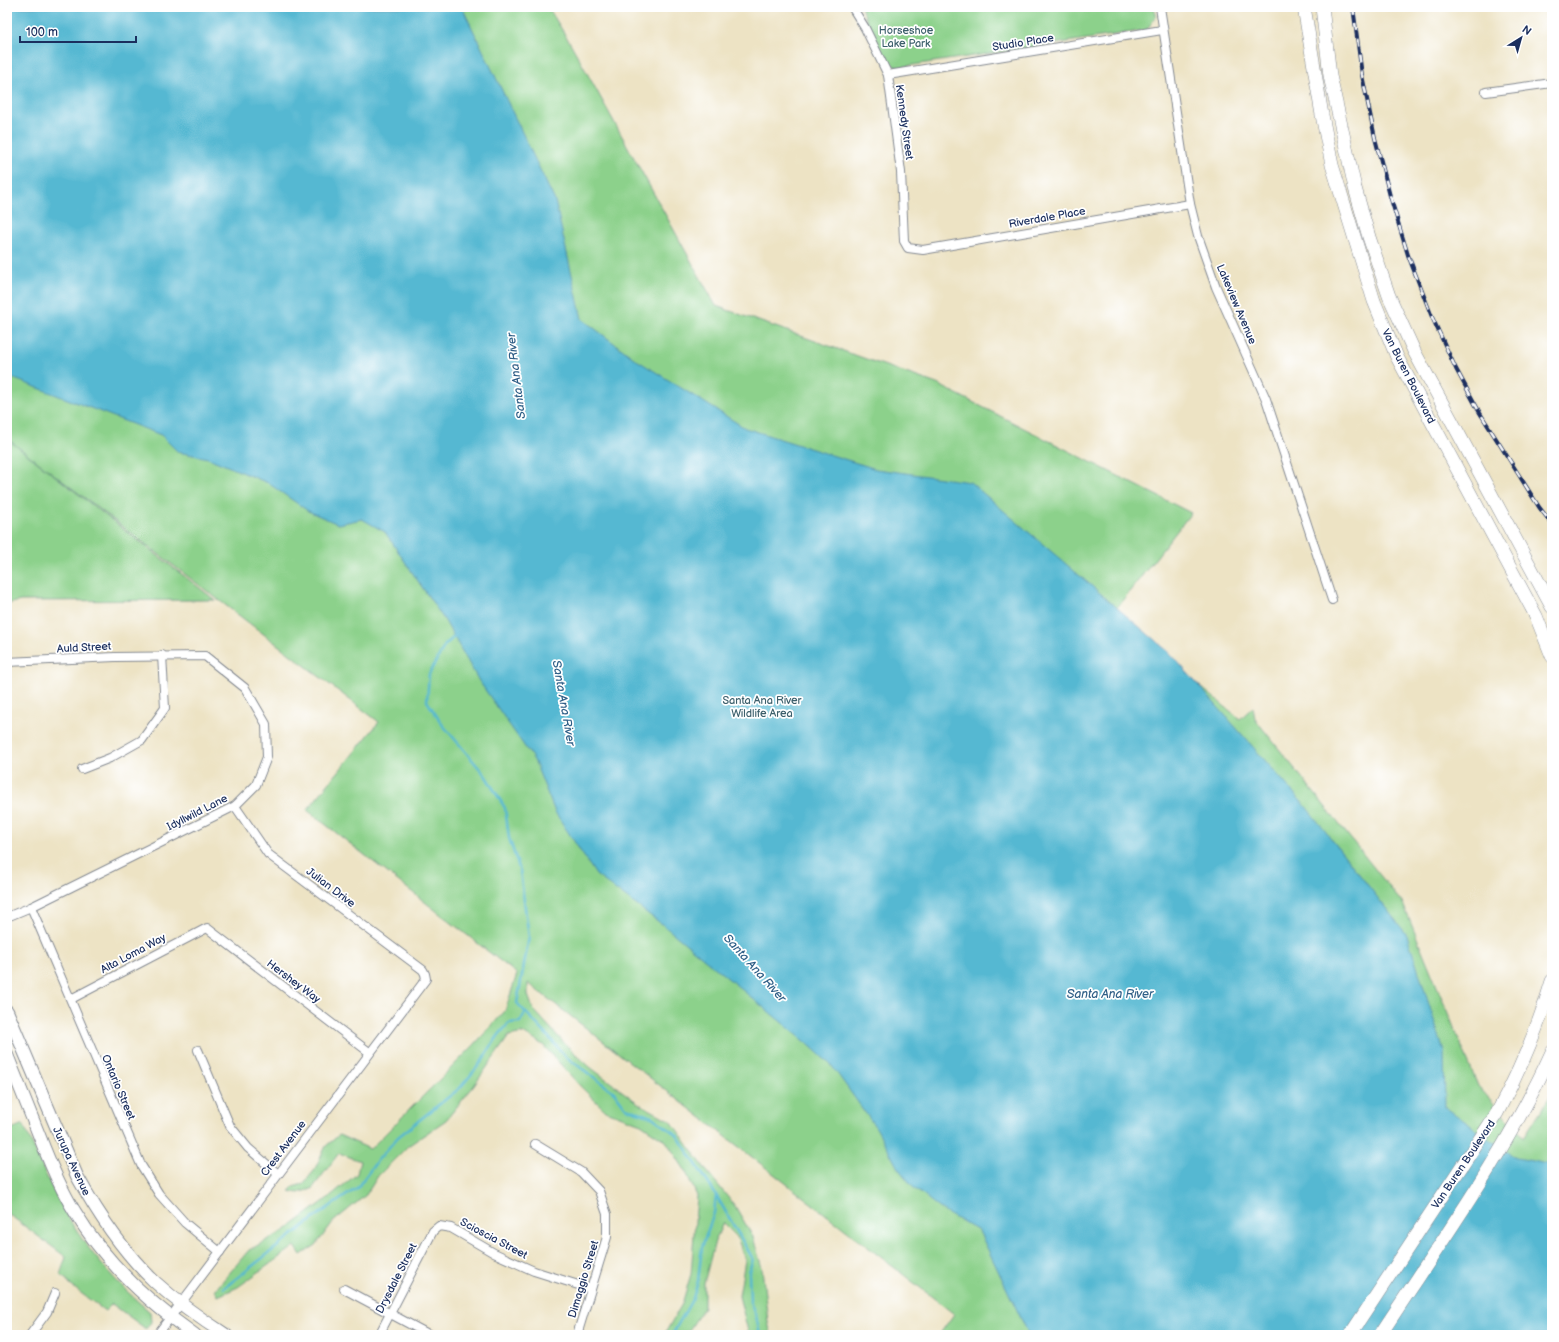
<svg xmlns="http://www.w3.org/2000/svg" width="1559" height="1342" font-family="'Balsamiq Sans',sans-serif">
<style>
.green{fill:#8cd18b;stroke:#548074}
.water{fill:#54b8d2;stroke:#387498}
.lines{fill:none;stroke-linecap:round;stroke-linejoin:round}
.stream{stroke:#54b8d2;stroke-width:2.5}
.minor-casing{stroke:#848991;stroke-width:10}
.secondary-casing{stroke:#848991;stroke-width:14}
.primary-casing{stroke:#848991;stroke-width:14}
.minor{stroke:#fff;stroke-width:8}
.secondary{stroke:#fff;stroke-width:12}
.primary{stroke:#fff;stroke-width:13}
.rail-casing{stroke:#1b2f5e;stroke-width:4}
.rail{stroke:#fff;stroke-width:2.5;stroke-dasharray:8;stroke-linecap:butt}
.labels{text-anchor:middle;stroke-width:3.5;stroke-linejoin:round;paint-order:stroke}
.park-label{font-size:11px;fill:#3d606c;stroke:#fff}
.street-label{font-size:11px;fill:#1b2f5e;stroke:#fff}
.water-label{font-size:12px;font-style:italic;fill:#2f5f87;stroke:#fff}
</style>
<rect width="100%" height="100%" fill="#fff"/>
<filter id="ink" filterUnits="userSpaceOnUse"><feTurbulence type="fractalNoise" baseFrequency=".025" numOctaves="2"/><feDisplacementMap in="SourceGraphic" scale="8" xChannelSelector="R" yChannelSelector="G"/><feConvolveMatrix kernelMatrix="1 2 1 2 8 2 1 2 1" color-interpolation-filters="sRGB"/></filter>
<filter id="wash" filterUnits="userSpaceOnUse"><feTurbulence type="fractalNoise" baseFrequency=".012" numOctaves="4" result="noise"/><feDisplacementMap in="SourceGraphic" scale="16" xChannelSelector="R" yChannelSelector="G"/><feGaussianBlur stdDeviation="0.9" result="paint"/><feColorMatrix in="noise" values="0 0 0 0 0 0 0 0 0 0 0 0 0 0 0 0 0 1.4 0 .05"/><feComposite in="paint" operator="in"/></filter>
<g filter="url(#wash)">
<rect width="100%" height="100%" fill="#ede3c4"/>
<g class="green">
<path d="M7 7H548L572 46 716 306 937 384 1191 513 1112 614 1240 719 1253 707 1255 719 1403 904 1478 1086 1524 1137 1552 1093V1335H939L954 1314 528 983V995L533 1009 566 1045 590 1067 638 1103 671 1121 706 1170 735 1206 753 1237 762 1268 768 1322 771 1335H749L739 1296 745 1260 737 1237 723 1223 715 1241 704 1283V1307L686 1335H664L682 1304 691 1274 697 1196 685 1170 666 1141 641 1124 606 1111 581 1087 543 1045 523 1033 509 1036 473 1087 446 1120 408 1146 378 1176 366 1195 333 1222 316 1245 301 1255 295 1246 238 1287 218 1296 215 1290 249 1250 284 1231 323 1202 357 1174 360 1161 339 1153 312 1189 298 1193 289 1191 293 1187 303 1184 314 1171 326 1146 339 1135 370 1149 474 1045 505 1011 517 974 307 810 379 722 10 441 215 600 21 601 7 604Z"/>
<path d="M861 7H1154L1156 16 1147 30 900 67 890 65 884 60Z"/>
<path d="M23 1124C37 1154 49 1184 65 1212 87 1251 117 1284 150 1312L151 1322 146 1329 112 1304 105 1311 70 1285 67 1280 60 1275 66 1257 7 1213V1131Z"/>
</g>
<path class="water" d="M7 7H462L555 201 582 319 635 359 745 428 876 469 970 482 1170 653 1307 808 1407 935 1444 1052 1445 1107 1516 1158 1552 1165V1335H1029L979 1231 946 1213 914 1188 898 1168 877 1129 832 1066 807 1043 663 925 596 875 555 812 534 760 479 681 445 621 385 532 362 519 338 524 308 511 268 483 208 458 178 452 161 435 7 376Z"/>
<g class="lines">
<g class="stream">
<path d="M456 635 445 645 429 674 427 701 442 724 485 775 505 808 509 838 520 871 529 937 517 1003 546 1034 566 1057 614 1092 626 1108 652 1117 677 1135 716 1195 714 1213 702 1247 698 1281 693 1298 672 1335"/>
<path d="M716 1195 753 1259 749 1271 750 1302 756 1316 760 1335"/>
<path d="M224 1288 322 1212 357 1188 377 1161 398 1137 460 1088 479 1065 498 1036 509 1023 520 1022 525 1013"/>
</g>
</g>
</g>
<g filter="url(#ink)">
<g class="lines">
<g class="minor-casing">
<g id="minor">
<path d="M852 7 865 28 888 75 901 172 904 241 908 248 923 250 1190 204"/>
<path d="M1160 7 1190 204 1198 236 1216 287 1266 399 1332 600"/>
<path d="M888 75 1162 30"/>
<path d="M1486 92 1552 83"/>
<path d="M7 662 115 657 205 656 245 688 266 724 267 757 256 785 235 806 31 907 7 917"/>
<path d="M82 769 110 758 142 740 165 708 162 655"/>
<path d="M31 907 141 1165 159 1194 185 1223 220 1252"/>
<path d="M71 999 207 928 369 1052"/>
<path d="M198 1050 230 1126 248 1148 278 1174"/>
<path d="M535 1144 581 1172 599 1191 607 1214V1237L577 1335"/>
<path d="M344 1289 430 1335"/>
<path d="M30 1335 47 1312 55 1293"/>
<path d="M157 1335 426 979 425 974 423 970 268 854 235 806"/>
<path d="M379 1335 433 1231 439 1226 451 1228 494 1253 534 1271 591 1289"/>
</g>
</g>
<g class="secondary-casing">
<g id="secondary">
<path d="M7 1011 77 1176C98 1214 123 1252 155 1282 176 1301 201 1319 226 1335"/>
<path d="M7 1055C18 1082 28 1108 39 1135 49 1161 60 1188 75 1212 105 1262 148 1302 195 1335"/>
</g>
</g>
<g class="primary-casing">
<g id="primary">
<path d="M1304 7 1322 115 1332 165 1374 301 1397 357 1536 616 1552 656"/>
<path d="M1322 7 1330 76 1355 188 1369 237 1389 296 1414 351 1552 607"/>
<path d="M1350 1335 1497 1113C1520 1071 1538 1028 1552 981"/>
<path d="M1380 1335C1440 1243 1506 1153 1552 1052"/>
</g>
</g>
<use href="#minor" class="minor"/>
<use href="#secondary" class="secondary"/>
<use href="#primary" class="primary"/>
<g class="rail-casing">
<path id="rail" d="M1353 7 1362 75 1375 138 1390 196 1408 255 1432 317 1456 369 1480 413 1539 507 1552 524"/>
</g>
<use href="#rail" class="rail"/>
</g>
</g>
<g class="labels">
<g class="park-label">
<text x="906" y="34">Horseshoe<tspan x="906" dy="13">Lake Park</tspan></text>
<text x="762" y="704">Santa Ana River<tspan x="762" dy="13">Wildlife Area</tspan></text>
</g>
<g class="street-label">
<text transform="translate(1023 42) rotate(-9)" y="4">Studio Place</text>
<text transform="translate(905 122) rotate(82)" y="4">Kennedy Street</text>
<text transform="translate(1047 217) rotate(-10)" y="4">Riverdale Place</text>
<text transform="translate(1237 304) rotate(67)" y="4">Lakeview Avenue</text>
<text transform="translate(1409 376) rotate(63)" y="4">Van Buren Boulevard</text>
<text transform="translate(84 647) rotate(-3)" y="4">Auld Street</text>
<text transform="translate(197 812) rotate(-27)" y="4">Idyllwild Lane</text>
<text transform="translate(331 887) rotate(37)" y="4">Julian Drive</text>
<text transform="translate(133 953) rotate(-28)" y="4">Alta Loma Way</text>
<text transform="translate(294 981) rotate(37)" y="4">Hershey Way</text>
<text transform="translate(119 1087) rotate(67)" y="4">Ontario Street</text>
<text transform="translate(283 1148) rotate(-53)" y="4">Crest Avenue</text>
<text transform="translate(72 1161) rotate(65)" y="4">Jurupa Avenue</text>
<text transform="translate(1463 1164) rotate(-56)" y="4">Van Buren Boulevard</text>
<text transform="translate(494 1238) rotate(28)" y="4">Scioscia Street</text>
<text transform="translate(396 1278) rotate(-63)" y="4">Drysdale Street</text>
<text transform="translate(583 1279) rotate(-73)" y="4">Dimaggio Street</text>
</g>
<g class="water-label">
<text transform="translate(516 376) rotate(-97)" y="4">Santa Ana River</text>
<text transform="translate(564 703) rotate(80)" y="4">Santa Ana River</text>
<text transform="translate(755 968) rotate(48)" y="4">Santa Ana River</text>
<text x="1110" y="998">Santa Ana River</text>
</g>
</g>
<rect width="1559" height="1342" fill="none" stroke="#fff" stroke-width="24"/>
<g transform="translate(1521 38) rotate(37)" stroke="#ffffff" stroke-width="3" paint-order="stroke">
<path d="M0-3L7 15L0 10L-7 15Z" fill="#1b2f5e"/>
<text y="-6" font-size="11" font-weight="bold" text-anchor="middle" fill="#1b2f5e">N</text>
</g>
<path d="M20 36v6h116v-6" fill="none" stroke="#1b2f5e" stroke-width="2"/>
<text x="26" y="36" font-size="12" fill="#1b2f5e" stroke="#ffffff" stroke-width="3" paint-order="stroke">100 m</text>
</svg>
